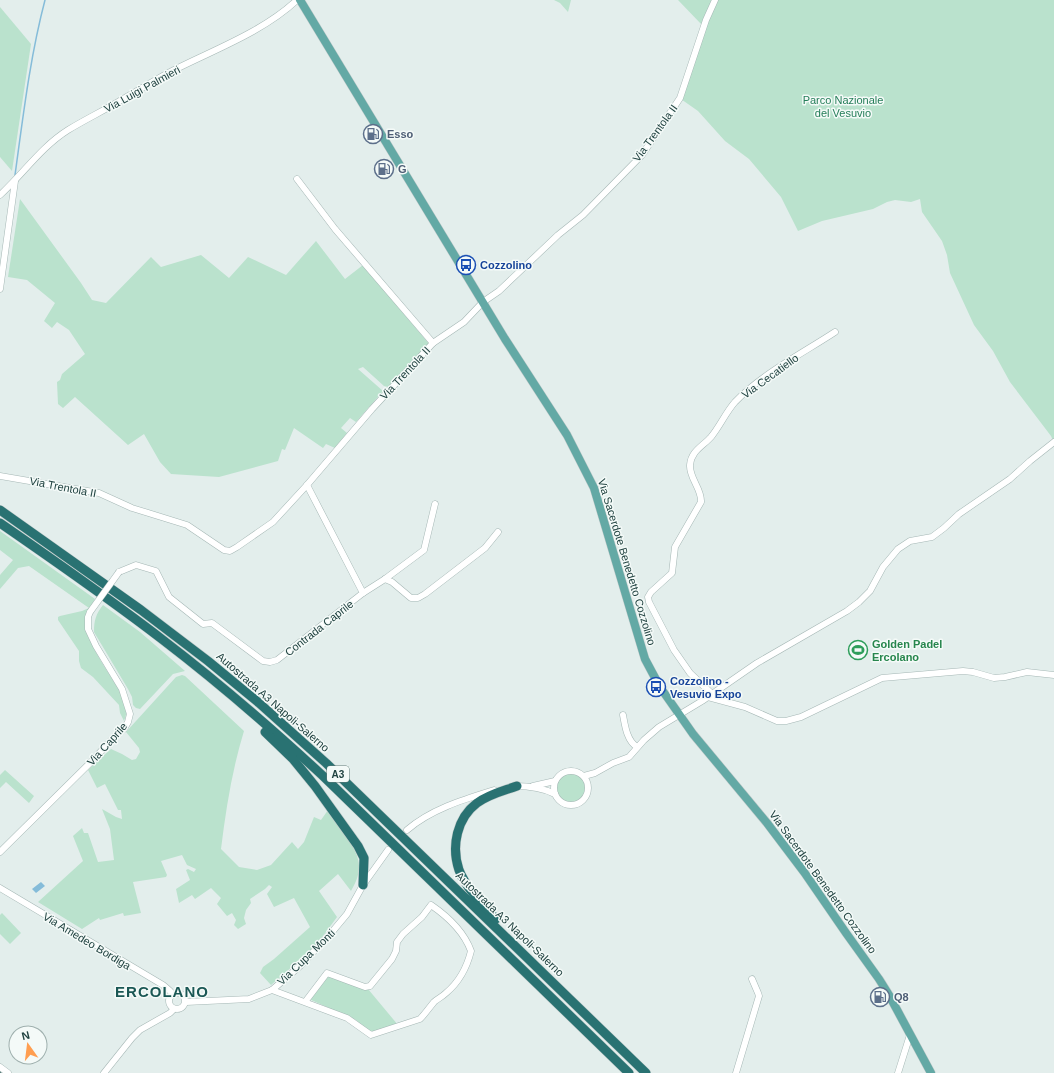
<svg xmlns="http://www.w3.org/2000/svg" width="1054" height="1073" font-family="Helvetica,sans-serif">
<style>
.green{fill:#bae2cd}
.water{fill:#85bcd9}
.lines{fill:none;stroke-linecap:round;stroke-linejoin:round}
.stream{stroke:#85bcd9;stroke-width:1.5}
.minor-casing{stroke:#a5b7b5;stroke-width:7}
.major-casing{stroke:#c1caca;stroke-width:9}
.highway-casing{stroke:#c1caca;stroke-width:10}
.minor{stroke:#fff;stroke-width:6}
.major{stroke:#63a9a5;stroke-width:8}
.highway{stroke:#297272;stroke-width:9}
.rail{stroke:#5b7e7b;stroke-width:1.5;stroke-dasharray:8 4;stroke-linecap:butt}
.minor-bridge-casing{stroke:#a5b7b5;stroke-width:7;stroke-linecap:butt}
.minor-bridge{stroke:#fff;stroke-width:6}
.labels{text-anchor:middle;stroke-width:3;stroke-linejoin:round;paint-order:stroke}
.shield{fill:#f4faf8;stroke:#607977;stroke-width:1}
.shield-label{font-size:10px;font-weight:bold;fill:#204240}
.street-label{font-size:11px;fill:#204240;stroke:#f4faf8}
.park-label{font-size:11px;fill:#257e59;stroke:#f4faf8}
.service-label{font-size:11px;font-weight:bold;fill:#4e5e75;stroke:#f4faf8;text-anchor:start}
.transit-label{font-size:11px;font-weight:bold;fill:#164399;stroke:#f4faf8;text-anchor:start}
.leisure-label{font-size:11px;font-weight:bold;fill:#27864d;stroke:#f4faf8;text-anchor:start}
.district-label{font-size:15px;font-weight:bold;letter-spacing:1px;fill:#1a5754;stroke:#f4faf8}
</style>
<rect width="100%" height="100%" fill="#e3eeec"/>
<g class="green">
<path d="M554 0H571L568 12 560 3Z"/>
<path d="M678 0H1054V443L1051 436 1010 382 993 351 974 325 950 273 947 255 942 241 922 212 920 199 911 202 895 200 887 202 873 209 822 221 798 231 781 197 749 159 725 141 698 111 678 97 702 25Z"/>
<path d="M0 7 31 44 12 171 0 157Z"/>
<path d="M20 199 81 283 92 300 106 303 151 257 161 267 201 255 229 278 248 257 286 275 316 241 345 279 363 265 430 345 388 387 384 386 363 367 358 369 383 391 356 422 350 418 341 428 347 433 335 448 326 444 323 448 294 428 285 450 282 449 278 461 219 477 171 474 160 462 144 434 128 445 75 397 63 408 58 404 57 382 60 380 62 374 85 354 69 330 57 322 52 328 44 321 55 303 27 280 8 277Z"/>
<path d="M0 531 95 599C90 608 85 621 87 631 90 647 114 681 123 696 127 705 128 712 124 721L120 713 119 705 93 677 81 668 79 661V651L58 620V617L60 616 82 611 89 608 29 566 18 568 0 589V575L13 560 0 550Z"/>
<path d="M103 605 140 632 185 671 173 674 140 709 136 708 133 705 132 697 128 689 94 632C94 620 96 614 103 605Z"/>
<path d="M182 675 185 676 244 731C232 770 226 809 221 849L239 867 257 870 271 865 292 842 298 849 304 842 314 817 321 820 328 810C338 824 360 850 359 867 359 876 355 884 351 891L338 874 319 891 337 917 315 947 271 985 260 973 263 967 274 959 310 927 294 898 274 907 267 894 272 887 269 885 265 889 250 899 251 903 246 910 244 918 246 924 238 929 234 925 236 920 232 913 227 916 217 904 221 898 211 888 195 899 192 895 179 903 176 889 190 880 186 870 188 869 194 872 196 869 187 865 182 855 161 861 167 875 166 877 133 882 141 913 124 916 123 913 100 920 99 918 82 929 38 902 83 861 73 836 82 828 84 833H88L98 862 114 860 110 829 102 809 116 817 122 819 121 810H118L105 784 97 788 88 770 111 749 122 754 132 760 136 759 140 752 139 748 126 732 176 677Z"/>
<path d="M5 770 34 796 29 803 6 782 0 788V775Z"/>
<circle cx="571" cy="788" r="14"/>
<path d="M2 913 21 933 10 944 0 934V915Z"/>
<path d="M328 976 368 989 398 1025 373 1033 368 1031 356 1020 309 999Z"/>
</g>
<path class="water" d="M41 882 45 886 36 893 32 889Z"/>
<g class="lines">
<path class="stream" d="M15 175C23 117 30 57 45 0"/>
<g class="minor-casing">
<g id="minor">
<path d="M297 179 335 229 433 343"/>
<path d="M0 195C23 174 41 147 68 130 86 119 105 110 123 99 141 89 158 78 176 69 216 49 264 31 297 0"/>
<path d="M0 289 15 181"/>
<path d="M0 476 99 493 132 508 187 525 224 550 230 551 237 547 273 522 307 485 372 409 433 343 464 322 483 302 499 291 558 235 583 215 642 155 680 98 706 20 715 0"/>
<path d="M119 572 136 565 156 571 169 597 203 624 212 623 263 661 270 662 277 660 363 593 307 485"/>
<path d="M385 579 392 582 411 598H418L425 594 485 548 498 532"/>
<path d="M363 593 385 579 424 550 435 504"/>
<path d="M712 694 690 673 674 650 649 602 648 597 651 592 672 573 675 547 701 502C702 489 689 478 690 465 691 451 703 446 711 437 720 426 726 412 735 402 762 374 803 353 835 332"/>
<path d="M708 697 745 707 777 721H786L801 717 882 678 963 671 973 672 994 678 1005 677 1027 672 1054 675"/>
<path d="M623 715C625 726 627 741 637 747"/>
<circle cx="571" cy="788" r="17"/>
<path d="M584 776 595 773 613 763 629 757 644 740 659 727 702 701 757 663 847 611 859 602 870 591 883 567 898 549 910 541 932 537 944 528 959 514 1010 479 1030 461 1054 442"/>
<path d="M515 786C528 786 543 788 555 794"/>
<path d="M533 786 555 781"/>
<path d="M407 830C431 809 465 799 494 790"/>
<path d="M0 852 92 761 117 734 124 729 128 722 130 714 122 689 96 646 88 629V617L90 612"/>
<path d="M0 888 163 985 170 991 173 995"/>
<path d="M272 990 347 1018 371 1035 420 1019C425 1014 429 1008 434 1002 437 999 442 997 446 993 458 983 467 967 471 951 464 932 447 916 431 905L422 917 403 934 397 942 396 951 392 959 370 986 365 987 327 973 305 1002"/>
<circle cx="177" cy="1001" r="8"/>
<path d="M186 1002 249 999 272 990 300 966 332 932 347 914 363 885 388 850"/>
<path d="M0 1067 8 1073"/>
<path d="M104 1073 132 1038 140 1030 170 1013 174 1009"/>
<path d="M736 1073 759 996 758 993 752 979"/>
<path d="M898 1073 910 1035"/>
</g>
</g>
<g class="major-casing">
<path id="major" d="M300 0 505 339 567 435 594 488 645 659 660 687 693 734 767 823 804 872 846 933 879 979 889 995 931 1073"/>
</g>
<g class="highway-casing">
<g id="highway">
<path d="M0 510 141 610 208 661 259 703 326 763 646 1073"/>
<path d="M0 523C55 561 110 599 163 640 218 682 271 728 322 775L629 1073"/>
<path d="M265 732 293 759 315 786 358 846 364 858 363 885"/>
<path d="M496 919C483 905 466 888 459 870 451 846 457 818 477 803 489 794 503 791 517 786"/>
</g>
</g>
<use href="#minor" class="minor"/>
<use href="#major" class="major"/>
<use href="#highway" class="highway"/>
<path class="rail" d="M0 1072 1 1073"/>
<g class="minor-bridge-casing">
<path id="minor-bridge" d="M90 612 119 572"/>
</g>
<use href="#minor-bridge" class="minor-bridge"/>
</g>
<defs>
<g id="fuel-ring" transform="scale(1)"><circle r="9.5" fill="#f4faf8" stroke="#5c6f8a" stroke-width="1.5"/><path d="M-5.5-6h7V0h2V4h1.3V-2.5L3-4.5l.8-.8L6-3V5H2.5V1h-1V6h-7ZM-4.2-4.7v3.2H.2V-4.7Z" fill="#5c6f8a"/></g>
<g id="bus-ring" transform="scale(1)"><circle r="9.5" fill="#f4faf8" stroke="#1a4fb4" stroke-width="1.5"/><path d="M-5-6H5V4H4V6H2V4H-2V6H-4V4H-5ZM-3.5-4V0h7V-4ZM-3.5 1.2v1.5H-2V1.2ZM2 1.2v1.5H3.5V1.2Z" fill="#1a4fb4"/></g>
<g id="stadium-ring" transform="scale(1)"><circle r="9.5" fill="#f4faf8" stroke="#2e9e5b" stroke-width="1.5"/><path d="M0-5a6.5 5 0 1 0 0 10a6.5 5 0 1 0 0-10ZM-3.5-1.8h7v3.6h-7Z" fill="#2e9e5b"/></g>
</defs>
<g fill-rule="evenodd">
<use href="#fuel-ring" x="373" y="134"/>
<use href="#fuel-ring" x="384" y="169"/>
<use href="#bus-ring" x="466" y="265"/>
<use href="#stadium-ring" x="858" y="650"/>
<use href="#bus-ring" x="656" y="687"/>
<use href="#fuel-ring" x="880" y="997"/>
</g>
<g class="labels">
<rect class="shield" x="327" y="766" width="22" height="16" rx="3"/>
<g class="shield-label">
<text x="338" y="778">A3</text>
</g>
<g class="street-label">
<text transform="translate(142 89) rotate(-29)" y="4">Via Luigi Palmieri</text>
<text transform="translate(655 133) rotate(-54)" y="4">Via Trentola II</text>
<text transform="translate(405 373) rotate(-47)" y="4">Via Trentola II</text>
<text transform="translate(770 376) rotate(-36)" y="4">Via Cecatiello</text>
<text transform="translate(63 487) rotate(11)" y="4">Via Trentola II</text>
<text transform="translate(627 562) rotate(73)" y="4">Via Sacerdote Benedetto Cozzolino</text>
<text transform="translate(319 628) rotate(-38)" y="4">Contrada Caprile</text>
<text transform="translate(273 702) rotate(41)" y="4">Autostrada A3 Napoli-Salerno</text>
<text transform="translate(107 744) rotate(-48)" y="4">Via Caprile</text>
<text transform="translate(823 882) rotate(54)" y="4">Via Sacerdote Benedetto Cozzolino</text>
<text transform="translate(510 924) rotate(44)" y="4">Autostrada A3 Napoli-Salerno</text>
<text transform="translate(87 941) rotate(31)" y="4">Via Amedeo Bordiga</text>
<text transform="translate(306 957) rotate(-44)" y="4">Via Cupa Monti</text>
</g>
<g class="park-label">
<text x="843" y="104">Parco Nazionale<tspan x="843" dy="13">del Vesuvio</tspan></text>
</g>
<g class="service-label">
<text x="387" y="138">Esso</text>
<text x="398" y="173">G</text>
<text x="894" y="1001">Q8</text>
</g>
<g class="transit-label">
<text x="480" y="269">Cozzolino</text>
<text x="670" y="685">Cozzolino -<tspan x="670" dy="13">Vesuvio Expo</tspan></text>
</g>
<g class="leisure-label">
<text x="872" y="648">Golden Padel<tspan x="872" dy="13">Ercolano</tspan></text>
</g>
<g class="district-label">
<text x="162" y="997">ERCOLANO</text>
</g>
</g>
<g transform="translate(28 1045) rotate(346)"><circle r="19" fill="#f4faf8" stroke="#9fb0ae"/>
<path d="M0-3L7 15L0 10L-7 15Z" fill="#ff9e50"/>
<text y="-6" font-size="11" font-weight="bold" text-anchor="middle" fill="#204240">N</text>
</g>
</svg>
